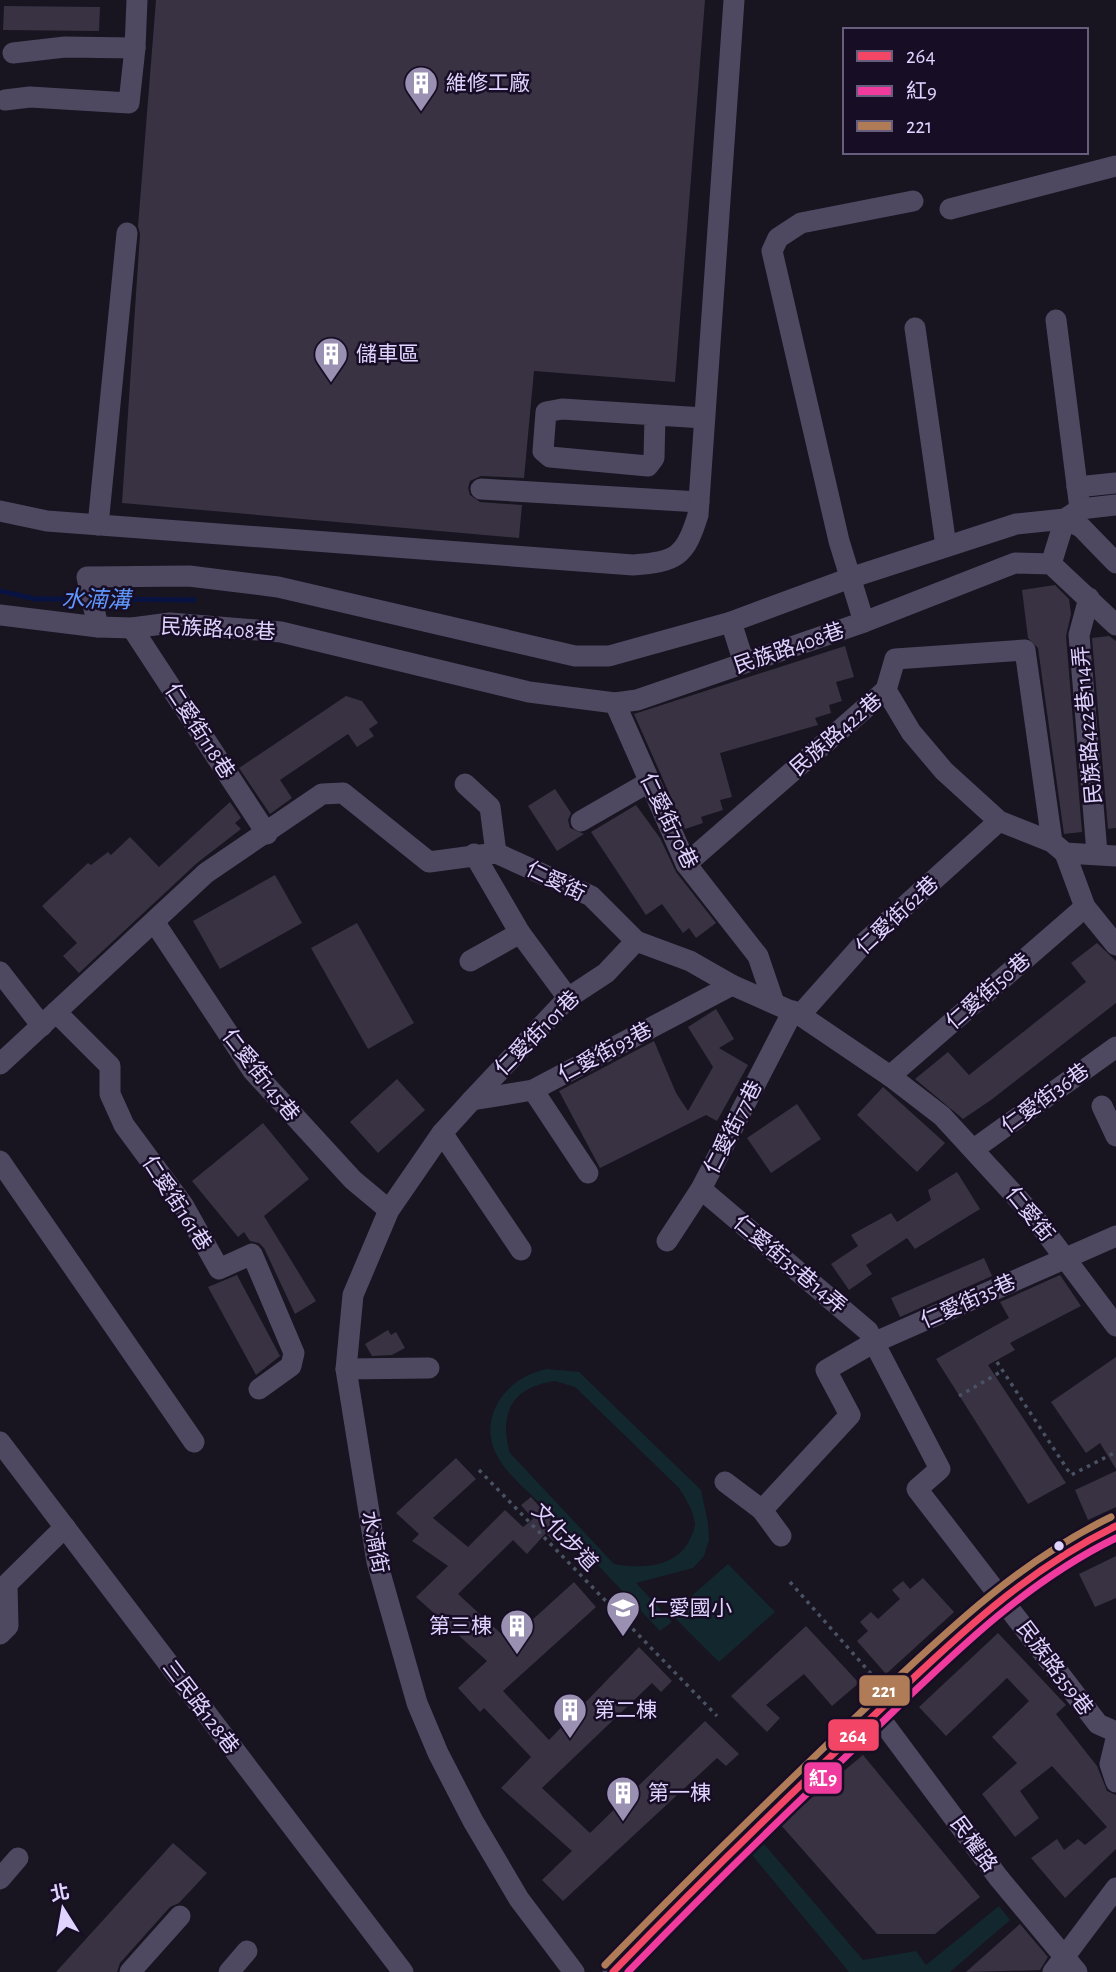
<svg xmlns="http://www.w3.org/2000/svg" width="1116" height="1972" font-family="'Alegreya Sans','Noto Sans TC',sans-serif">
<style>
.green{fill:#12282e;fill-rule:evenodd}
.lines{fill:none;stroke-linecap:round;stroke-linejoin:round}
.stream{stroke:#091342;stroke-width:5}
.building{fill:#383243}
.path{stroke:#495263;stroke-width:3.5;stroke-dasharray:3.5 5;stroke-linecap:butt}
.minor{stroke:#4e4861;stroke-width:21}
.bus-1-casing{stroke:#170e26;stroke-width:12}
.bus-2-casing{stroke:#170e26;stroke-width:12}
.bus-3-casing{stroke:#170e26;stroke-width:12}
.bus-1{stroke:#f34667;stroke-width:7}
.bus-2{stroke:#f13a9d;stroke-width:7}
.bus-3{stroke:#b07c57;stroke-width:7}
.bus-dot{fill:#e0d3ff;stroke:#170e26;stroke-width:2.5}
.labels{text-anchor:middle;stroke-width:5;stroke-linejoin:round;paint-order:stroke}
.poi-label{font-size:21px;fill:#e0d3ff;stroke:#170e26;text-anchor:start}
.street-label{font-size:21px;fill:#e0d3ff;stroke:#170e26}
.water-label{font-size:23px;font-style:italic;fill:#6198ff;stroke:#170e26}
.line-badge{stroke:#170e26;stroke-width:2.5}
.badge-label{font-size:19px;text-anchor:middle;font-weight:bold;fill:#fff}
</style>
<rect width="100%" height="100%" fill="#181420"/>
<g class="green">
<path d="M548 1369 579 1372 701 1490 708 1523 709 1540 704 1556 693 1568 636 1583 672 1622 660 1631C622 1591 584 1550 546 1510 532 1494 510 1478 499 1459 474 1419 507 1375 548 1369ZM555 1381 575 1387 679 1488C686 1499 693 1510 695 1523 695 1529 693 1533 690 1539 677 1568 641 1569 614 1564L510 1453C498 1412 513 1387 555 1381Z"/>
<path d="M728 1564 775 1612 719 1662 671 1614Z"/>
<path d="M764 1844 863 1960 916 1951 926 1965 999 1906 1010 1920 950 1972H849L752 1855Z"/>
</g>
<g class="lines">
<g class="stream">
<path d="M0 591 35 599H86"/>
<path d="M96 599 194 600"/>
</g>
</g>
<g class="building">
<path d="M156 0H705L675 382 534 371 524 478 481 476 470 481 468 488 470 495 480 502 522 505 519 538 122 503 140 234 138 226Z"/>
<path d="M4 6 100 7 99 31 3 30Z"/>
<path d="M1055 585 1069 599 1071 614 1066 636 1082 832 1064 834 1038 648 1028 638 1022 590Z"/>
<path d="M1109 636 1116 641V828L1108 829 1092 638Z"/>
<path d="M845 646 854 677 836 682 842 701 829 705 831 713 815 718 818 725 720 753 732 797 720 800 723 810 701 817 703 823 685 829 634 714Z"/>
<path d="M346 696 362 701 378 723 369 729 374 736 357 747 348 734 280 780 292 798 270 814 239 768Z"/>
<path d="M555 789 571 813 568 820 570 828 584 834 557 851 528 806Z"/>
<path d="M230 802 241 818 235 823 241 829 197 863 79 973 63 956 77 943 42 906 88 863 91 865 108 852 111 855 130 837 159 867Z"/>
<path d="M636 805 660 838 676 872 716 923 696 938 689 928 683 933 662 904 646 915 591 832Z"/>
<path d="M275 875 302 923 220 969 193 921Z"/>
<path d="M357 923 414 1023 368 1049 311 948Z"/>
<path d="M1097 943 1116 961V1003L991 1100 963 1119 915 1079 948 1052 969 1075 1086 982 1071 963Z"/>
<path d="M716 1009 734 1039 719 1048 748 1065 717 1121 706 1115 600 1168 559 1091 654 1041 676 1093 688 1111 713 1067 688 1027Z"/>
<path d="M397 1079 425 1110 378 1153 350 1122Z"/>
<path d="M883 1087 945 1143 917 1172 857 1115Z"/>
<path d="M797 1104 821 1139 771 1173 747 1138Z"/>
<path d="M263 1123 309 1179 264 1216 316 1301 295 1314 264 1248 259 1243 250 1241 244 1232 238 1237 192 1181Z"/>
<path d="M957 1172 980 1209 915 1249 907 1238 866 1265 872 1274 849 1290 831 1264 858 1246 851 1235 891 1213 897 1222 931 1200 928 1190Z"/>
<path d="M984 1258 992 1276 900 1317 891 1298Z"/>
<path d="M237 1275 280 1356 256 1375 208 1287Z"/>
<path d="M1060 1275 1081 1306 1010 1343 1015 1350 988 1365 1066 1483 1028 1504 936 1359 1009 1318 1000 1302Z"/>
<path d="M388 1330 391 1335 396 1332 405 1348 392 1355 372 1356 365 1344Z"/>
<path d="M1116 1357V1469L1100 1443 1086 1453 1051 1402Z"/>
<path d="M456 1458 476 1479 433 1518 468 1547 505 1510 523 1527 533 1519 521 1505 531 1497 563 1532 553 1541 546 1533 527 1554 513 1540 458 1594 509 1641 574 1582 596 1607 503 1691 549 1740 639 1647 672 1681 661 1692 652 1683 542 1788 590 1833 705 1721 739 1754 726 1766 717 1758 563 1901 542 1880 572 1851 501 1788 531 1757 484 1708 480 1712 458 1688 487 1661 416 1597 448 1566 412 1541 419 1534 396 1513Z"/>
<path d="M1116 1471V1507L1088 1520 1075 1490Z"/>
<path d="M1116 1556V1598L1095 1607 1079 1574Z"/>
<path d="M923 1578 954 1612 886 1674 857 1641 868 1631 860 1622 871 1612 878 1619 900 1599 892 1590 903 1581 910 1589Z"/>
<path d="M806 1626 859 1683 832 1706 804 1674 766 1705 780 1718 767 1732 731 1696Z"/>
<path d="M998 1633 1066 1705 1056 1714 1097 1766 1107 1791 1116 1795V1849L1065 1898 1031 1858 1057 1839 1064 1850 1078 1839 1085 1845 1107 1827 1052 1766 1020 1791 1039 1818 1015 1837 982 1794 1017 1763 992 1737 1029 1701 1007 1678 946 1736 919 1707Z"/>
<path d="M863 1755 980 1897 935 1934H877L780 1824Z"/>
<path d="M173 1843 207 1873 179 1903 170 1907 120 1963 117 1972H56Z"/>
<path d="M1020 1924 1048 1957 1040 1970 966 1972Z"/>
</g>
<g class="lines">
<g class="path">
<path d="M997 1362 1071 1475 1116 1452"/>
<path d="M959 1396 1002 1371"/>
<path d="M479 1470 717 1716"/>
<path d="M790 1582 880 1684"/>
</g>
<g class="minor">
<path d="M13 53 65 47 135 48 137 0"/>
<path d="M5 100 30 97 129 103 135 48"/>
<path d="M950 209 1116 166"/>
<path d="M1056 320 1080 509"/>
<path d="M915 328 946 546"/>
<path d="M655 415 654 458 648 466 550 457 543 451 546 412 562 409 704 418"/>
<path d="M1077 487 1116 483"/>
<path d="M481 489 699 502"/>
<path d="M0 511 47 521 633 565C676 562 685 557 698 515L734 0"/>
<path d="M98 525 127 233"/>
<path d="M1051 564 1065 519 1080 509 1116 505"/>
<path d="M1089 598 1079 635 1097 853"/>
<path d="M0 615 98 627 132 628 170 623 281 632 529 692 615 703 637 700 864 622 1015 563 1051 564 1116 625"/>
<path d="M731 622 744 663"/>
<path d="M864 622 839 541 772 251 778 238 801 223 913 201"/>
<path d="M98 627 87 577 189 576 278 587 575 656H609L731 622 850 578 1016 524 1065 519 1081 527 1116 563"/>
<path d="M132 628 267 834"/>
<path d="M886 690 895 659 1025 650 1052 842"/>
<path d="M615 703 686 864 758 956 774 1003"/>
<path d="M465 784 490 807 496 853"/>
<path d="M581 821 649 782"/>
<path d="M1065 853 1085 907 1116 945"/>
<path d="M474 854 520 933"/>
<path d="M686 864 886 690 911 732 944 771 999 821 1052 842 1065 853 1116 856"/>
<path d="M155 923 253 1071 353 1180 389 1210"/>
<path d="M470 961 520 933 568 998"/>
<path d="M0 972 42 1026"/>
<path d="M56 1012 110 1066V1094L124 1125 183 1205 219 1269 252 1254 294 1353 291 1366 259 1389"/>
<path d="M800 1015 863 944 999 821"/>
<path d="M0 1064 206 873 322 794 343 793 429 862 496 853 591 896 636 941 690 961 732 985 800 1015 890 1076 942 1116 1031 1213 1116 1326"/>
<path d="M890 1076 1085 907"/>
<path d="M533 1090 588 1173"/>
<path d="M472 1100 533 1090 732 985"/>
<path d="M1102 1106 1116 1136"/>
<path d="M442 1133 521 1250"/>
<path d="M974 1149 1116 1047"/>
<path d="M0 1161 194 1442"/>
<path d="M701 1189 868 1331 940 1469 917 1489 1098 1724 1116 1732"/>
<path d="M667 1241 701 1189 793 1011"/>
<path d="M346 1369 429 1368"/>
<path d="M0 1442 403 1972"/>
<path d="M725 1482 762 1510 850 1415 826 1370 873 1343 1116 1236"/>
<path d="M762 1510 781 1536"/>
<path d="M0 1634 8 1626 7 1584 65 1527"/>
<path d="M876 1713 998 1877 1077 1972"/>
<path d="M1116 1739 1110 1764 1116 1782"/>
<path d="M0 1879 18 1858"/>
<path d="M130 1972 180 1916"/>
<path d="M229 1972 247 1951"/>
<path d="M574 1972 519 1899 473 1821 438 1753 417 1703 377 1562 346 1369 353 1295 389 1210 442 1133 472 1100 568 998 606 973 636 941"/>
<path d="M613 1972C699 1882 788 1796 878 1711 950 1642 1023 1566 1116 1526"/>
<path d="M1053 1972 1116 1888"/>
</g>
<g class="bus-1-casing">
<path id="bus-1" d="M613 1972C695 1887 780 1804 867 1722 945 1648 1018 1574 1116 1526"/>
</g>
<g class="bus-2-casing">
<path id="bus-2" d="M628 1972C708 1889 791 1808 875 1729 950 1657 1022 1584 1116 1538"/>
</g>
<g class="bus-3-casing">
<path id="bus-3" d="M605 1965C688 1879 772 1797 858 1715 938 1640 1012 1565 1111 1517"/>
</g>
<use href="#bus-1" class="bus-1"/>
<use href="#bus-2" class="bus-2"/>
<use href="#bus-3" class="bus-3"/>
</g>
<defs>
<g id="building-pin" transform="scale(1.75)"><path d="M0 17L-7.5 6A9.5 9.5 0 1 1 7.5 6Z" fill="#9a90b1" stroke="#170e26"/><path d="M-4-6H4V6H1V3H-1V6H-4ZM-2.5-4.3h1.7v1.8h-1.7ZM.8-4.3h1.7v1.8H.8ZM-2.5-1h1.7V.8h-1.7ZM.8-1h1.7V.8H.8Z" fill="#fff"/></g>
<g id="school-pin" transform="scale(1.75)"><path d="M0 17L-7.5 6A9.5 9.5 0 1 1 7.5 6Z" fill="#9a90b1" stroke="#170e26"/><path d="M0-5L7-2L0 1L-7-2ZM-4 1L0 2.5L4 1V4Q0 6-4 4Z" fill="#fff"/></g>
</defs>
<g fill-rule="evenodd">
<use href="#building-pin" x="421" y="83"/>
<use href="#building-pin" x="331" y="354"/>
<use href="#school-pin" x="623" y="1608"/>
<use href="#building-pin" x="517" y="1626"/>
<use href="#building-pin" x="570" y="1710"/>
<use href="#building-pin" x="623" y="1793"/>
</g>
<circle class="bus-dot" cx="1059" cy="1546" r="6"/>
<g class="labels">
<g class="poi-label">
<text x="446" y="90">維修工廠</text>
<text x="356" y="361">儲車區</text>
<text x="648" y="1615">仁愛國小</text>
<text x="492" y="1633" text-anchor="end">第三棟</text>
<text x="594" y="1717">第二棟</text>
<text x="648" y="1800">第一棟</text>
</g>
<g class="street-label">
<text transform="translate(218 629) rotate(3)" y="7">民族路408巷</text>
<text transform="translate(789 648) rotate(-19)" y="7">民族路408巷</text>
<text transform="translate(1087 725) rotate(-95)" y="7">民族路422巷114弄</text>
<text transform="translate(200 731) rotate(57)" y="7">仁愛街118巷</text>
<text transform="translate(836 734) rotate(-41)" y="7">民族路422巷</text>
<text transform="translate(669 821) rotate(64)" y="7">仁愛街70巷</text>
<text transform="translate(556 881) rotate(26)" y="7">仁愛街</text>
<text transform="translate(897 915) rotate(-43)" y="7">仁愛街62巷</text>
<text transform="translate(988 991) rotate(-41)" y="7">仁愛街50巷</text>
<text transform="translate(537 1033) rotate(-45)" y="7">仁愛街101巷</text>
<text transform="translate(605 1052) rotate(-28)" y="7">仁愛街93巷</text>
<text transform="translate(261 1075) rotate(52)" y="7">仁愛街145巷</text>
<text transform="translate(1045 1098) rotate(-36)" y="7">仁愛街36巷</text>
<text transform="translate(733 1127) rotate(-63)" y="7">仁愛街77巷</text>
<text transform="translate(177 1203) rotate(57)" y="7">仁愛街161巷</text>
<text transform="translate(1030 1214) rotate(51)" y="7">仁愛街</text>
<text transform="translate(790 1264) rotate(40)" y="7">仁愛街35巷14弄</text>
<text transform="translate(968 1301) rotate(-24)" y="7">仁愛街35巷</text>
<text transform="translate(565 1537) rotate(46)" y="7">文化步道</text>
<text transform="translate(375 1542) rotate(79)" y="7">水湳街</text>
<text transform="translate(1055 1668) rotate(53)" y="7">民族路359巷</text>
<text transform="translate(201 1707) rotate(53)" y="7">三民路128巷</text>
<text transform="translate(974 1844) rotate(54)" y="7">民權路</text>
</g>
<g class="water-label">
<text transform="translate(96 599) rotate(1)" y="8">水湳溝</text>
</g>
</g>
<g class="line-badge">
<rect x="858" y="1674" width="53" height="33" rx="7" fill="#b07c57"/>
<rect x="827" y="1718" width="53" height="34" rx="7" fill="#f34667"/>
<rect x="803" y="1761" width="40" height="34" rx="7" fill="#f13a9d"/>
</g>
<g class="badge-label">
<text x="884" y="1697">221</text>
<text x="853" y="1742">264</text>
<text x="823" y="1785">紅9</text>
</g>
<rect x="843" y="28" width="245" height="126" fill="#170e26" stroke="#675d7d" stroke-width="2"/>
<rect x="857" y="51" width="35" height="10" fill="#f34667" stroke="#675d7d" stroke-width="2"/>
<text x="906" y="63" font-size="21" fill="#e0d3ff">264</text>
<rect x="857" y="86" width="35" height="10" fill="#f13a9d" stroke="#675d7d" stroke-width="2"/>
<text x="906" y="98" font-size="21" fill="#e0d3ff">紅9</text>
<rect x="857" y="121" width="35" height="10" fill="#b07c57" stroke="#675d7d" stroke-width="2"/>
<text x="906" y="133" font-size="21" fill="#e0d3ff">221</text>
<g transform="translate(63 1909) rotate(349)" stroke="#170e26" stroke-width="5" paint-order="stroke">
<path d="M0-5L12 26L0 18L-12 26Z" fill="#e0d3ff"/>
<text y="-10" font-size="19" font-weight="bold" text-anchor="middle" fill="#e0d3ff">北</text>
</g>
</svg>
